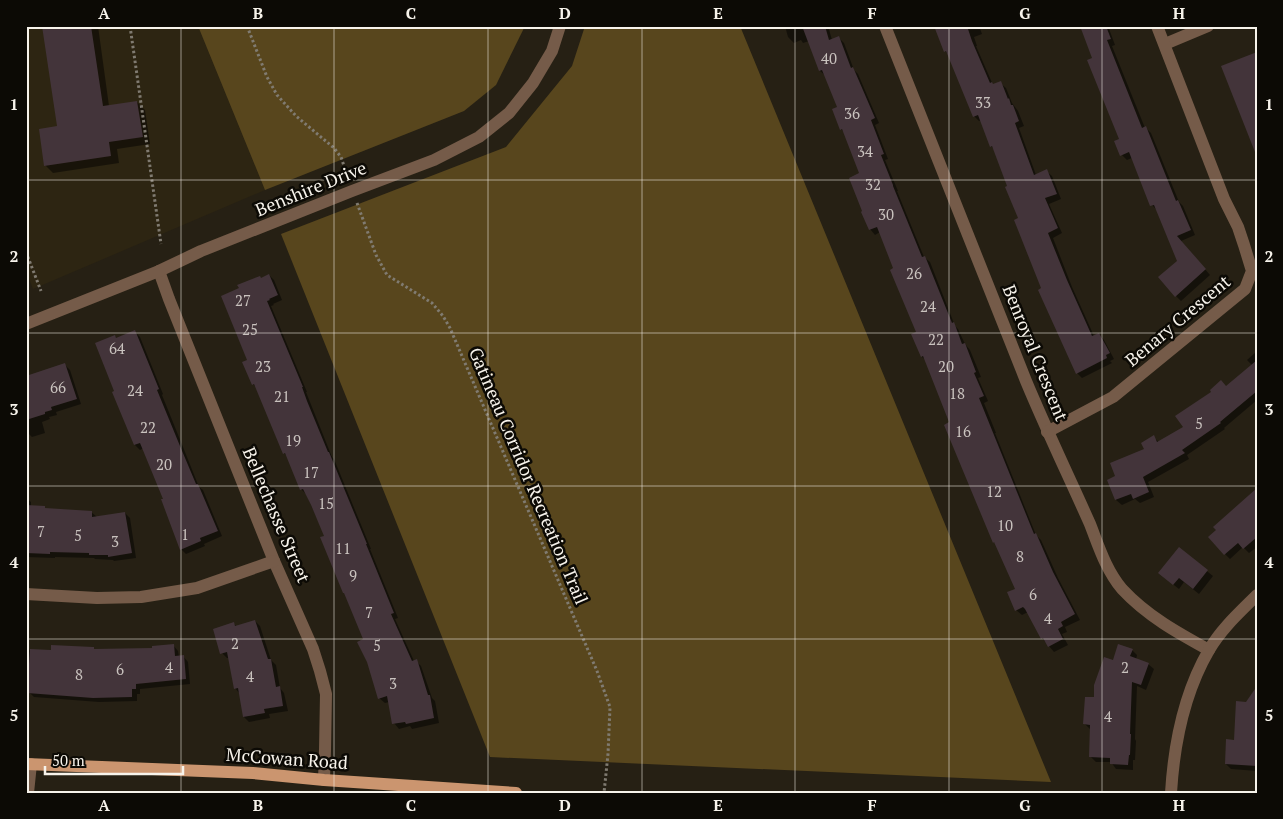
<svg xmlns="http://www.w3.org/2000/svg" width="1283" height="819" font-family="'PT Serif',serif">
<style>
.built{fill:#2d2512}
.green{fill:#58461d}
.shadow{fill:#0007}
.building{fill:#43343a}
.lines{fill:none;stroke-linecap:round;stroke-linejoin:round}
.path{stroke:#807b71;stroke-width:3;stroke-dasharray:2.5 2.5;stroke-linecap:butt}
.minor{stroke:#755b49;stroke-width:12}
.major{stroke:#cb956f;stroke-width:12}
.grid{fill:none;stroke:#f7f3eb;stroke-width:1;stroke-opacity:0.55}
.labels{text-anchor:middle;stroke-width:5;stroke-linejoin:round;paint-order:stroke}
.number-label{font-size:15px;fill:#cac3bf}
.street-label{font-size:18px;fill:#f7f3eb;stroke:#0c0a05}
.neatline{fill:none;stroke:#f7f3eb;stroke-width:2}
.grid-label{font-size:16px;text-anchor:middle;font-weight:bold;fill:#f7f3eb}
</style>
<rect width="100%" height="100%" fill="#262014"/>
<path class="built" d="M26 26H198L265 190 33 289 26 271Z"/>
<g class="green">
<path d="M198 26H525L496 85 464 111 265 190Z"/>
<path d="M585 26H740L1051 782 490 757 281 234 506 147 572 66Z"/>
</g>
<g class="shadow">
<path d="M44 26H98L109 106 137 102 145 110 150 144 117 149 119 163 53 173 45 165 59 127Z"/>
<path d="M785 26H828L832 40 839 38 844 43 854 70 858 74 879 123 875 125 888 159 885 160 898 191H897L924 257 930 262 955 326 958 329 965 344 970 350 981 377 978 378 988 401 984 403 996 433H995L1036 535 1041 540 1058 578 1080 620 1065 627 1067 632 1062 634 1068 645 1054 652 1042 638 1028 612 1022 615 1016 610V589L997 545 994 542 951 423 926 360 922 357 917 333 895 269 880 232 875 235 870 229 861 174 846 134 841 129 839 108 826 76 820 71 809 41 803 43 801 40 794 43 788 37Z"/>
<path d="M935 26H979L982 34 974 37 977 46H976L993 85 1000 83 1006 88 1012 103 1018 111 1024 126 1019 128 1036 175 1046 171 1052 176 1061 199 1049 204 1062 233 1053 238 1072 287 1094 336 1099 334 1104 340 1114 359 1110 361 1112 363 1082 378 1077 373 1043 289 995 150 991 146 981 120 979 121 974 116 949 55 945 51Z"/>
<path d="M1081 26H1108L1115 45 1112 46 1145 128H1146L1151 133 1179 202 1183 206 1195 235 1181 241 1210 275 1181 301 1176 296 1179 261 1157 210 1152 205 1132 158 1127 160 1122 155 1121 139 1094 58Z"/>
<path d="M269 275 274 280 282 300 273 304 274 305 271 306 307 392H306L332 457 334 459 371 549H370L398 618 395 619 414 661H416L421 666 432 698 435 701 439 723 412 729 410 726 399 729 394 723 389 702 385 703 379 698 364 640 325 536 306 494 301 489 288 457 284 453 258 389 253 384 248 360 261 279Z"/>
<path d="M135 332 140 337 163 394 162 395 185 452 199 487 203 490 222 536 204 544 205 546 186 554 181 549 164 499 144 448 140 450 135 445 116 391 115 336 117 339Z"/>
<path d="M1256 352 1257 353V400L1224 428 1225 429 1187 455 1189 459 1148 482 1154 497 1140 503 1135 499 1122 505 1116 500 1109 481 1117 477 1146 449 1153 437 1159 442 1185 427 1226 387 1252 365 1247 360Z"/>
<path d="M65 365 70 370 81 404 56 412 57 415 49 417 50 419 42 422 45 433 32 437 26 431V377Z"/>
<path d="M1257 489V547L1249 553 1243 547 1230 559 1225 554Z"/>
<path d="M26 498 31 502V507L46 510 91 512 97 517 125 513 130 518 136 558 114 561 113 560 95 559 94 558 55 557V558L26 557Z"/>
<path d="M1179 549 1213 576 1199 594 1184 582 1179 589 1165 578Z"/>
<path d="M255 621 260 626 271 660 276 665 280 688 284 693 288 711 269 714 270 718 249 722 244 717 240 694 235 688 229 658H227L222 653 234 624 237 627Z"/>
<path d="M173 645 178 651 179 657 183 656 188 662 190 684 140 689V694H137V701L99 702 34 697 29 692V681H26V650L52 652 94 649 95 650 154 649Z"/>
<path d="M1132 650 1137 655 1136 660 1148 664 1154 669 1146 690 1137 686 1135 739 1136 741 1135 760H1133V770L1116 769 1111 762H1096L1090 756V729L1085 724 1095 699 1113 661Z"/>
<path d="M1257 688V771L1231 769 1226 764 1236 741 1247 703Z"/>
</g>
<g class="building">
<path d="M42 26H91L103 106 137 101 143 137 109 142 111 156 44 166 39 129 57 126Z"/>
<path d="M802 26H825L829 40 839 36 851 68 853 67 875 118 871 120 884 154 881 155 893 185V186L922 257 925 256 952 323 954 322 962 344 965 343 976 372 974 373 984 396 979 398 1034 534 1036 533 1053 572 1075 614 1061 622 1063 626 1058 629 1063 639 1048 647 1043 638 1041 639 1025 609 1023 607 1015 611 1007 592 1015 589 994 542 993 543 944 425 949 422 923 356 921 357 911 334 916 332 890 270 893 268 877 227 869 230 861 212 862 211 849 178 859 173 842 129 840 130 832 109 837 107 822 70 819 71Z"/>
<path d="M934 26H967L972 41 990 83 992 82 993 84 1001 81 1008 99 1009 98 1011 105H1013L1019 121 1015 123 1034 175 1047 169 1057 194 1045 198 1058 228 1048 233 1067 280 1092 336 1099 333 1110 353 1106 355 1107 358 1076 374 1038 290 1041 288 1014 220 1018 218 1005 187 1007 186 992 146 990 147 978 115 973 117 946 51 944 52Z"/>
<path d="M1080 26H1106L1111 39 1107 40 1142 128 1146 126 1176 201 1178 200 1191 230 1177 236 1206 269 1175 297 1158 277 1177 261 1154 205 1150 206 1129 152 1120 156 1114 141 1119 139 1087 60 1092 58Z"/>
<path d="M1257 52V152H1255L1221 66Z"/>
<path d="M269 274 278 295 269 299 270 300 267 301 303 387H302L307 401 328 452H329L367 544H366L394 613 391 614 412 661 417 659 428 695H430L434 718 406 724 405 722 392 724 387 696 378 699 367 662 357 642 363 639 344 593H343L320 537 324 536 311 505 303 489 300 490 285 453 283 454 254 384 252 385 242 362 247 360 221 296 239 288 237 285 260 276 261 278Z"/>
<path d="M135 330 159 389 157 390 180 446 196 484H198L218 531 200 538 201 541 180 550 161 499H163L140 443 134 445 112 392 114 391 95 343 115 335 116 338Z"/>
<path d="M1257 360V391L1220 422 1221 423 1182 450 1185 453 1143 477 1149 492 1133 499 1131 494 1115 500 1107 480 1115 476 1110 463 1144 449 1141 443 1154 435 1157 442 1183 427 1175 416 1211 392 1210 390 1221 380 1226 386Z"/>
<path d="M65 363 77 399 51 407 52 410 45 412V414L26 420V376Z"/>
<path d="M1257 488V537L1243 549 1238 543 1224 555 1208 537 1216 530 1213 527Z"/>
<path d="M26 505 45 506V508L92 511V517L125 512 132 553 108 557V555H89V553L50 552V554L26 553Z"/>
<path d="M1179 547 1208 570 1193 589 1179 578 1173 585 1158 573Z"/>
<path d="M255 620 268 659H271L276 687 280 686 283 706 264 709 265 713 243 717 238 688 234 689 227 652 220 654 213 629 234 622 235 626Z"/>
<path d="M174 644 175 656 184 655 186 679 136 684V689H132V697L93 698 27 693 30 649 51 650V645L93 647H94V649L152 648V646Z"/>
<path d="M1118 644 1133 649 1130 656 1149 663 1141 685 1132 682 1130 734H1131L1130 755H1129L1128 765 1110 764V758L1089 757 1090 725 1083 724 1085 697H1094V685L1104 657 1113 660Z"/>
<path d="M1257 686V766L1225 764 1226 739 1234 740 1236 701 1246 702Z"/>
</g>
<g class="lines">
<g class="path">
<path d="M130 26 161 244"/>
<path d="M247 26 267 77 277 95 296 116 334 148 341 157 348 178"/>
<path d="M357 203 376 255 387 275 432 303 443 316 450 328 597 671 610 707 608 754 604 793"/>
<path d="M26 252 41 291"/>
</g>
<g class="minor">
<path d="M885 26 1026 381C1046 429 1069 477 1090 524 1099 547 1106 570 1122 589 1147 616 1178 633 1209 650"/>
<path d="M1165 44 1208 26"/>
<path d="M159 271 169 299 274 561 313 649 320 671 326 694 325 750 324 780"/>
<path d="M26 324 159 271 201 251 352 191 434 160 479 137 509 113 533 83 552 51 560 26"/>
<path d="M1047 432 1113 397 1245 289 1252 271 1244 245 1238 227 1224 199 1157 26"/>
<path d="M26 594 97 598 141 597 197 588 274 561"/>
<path d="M28 793 31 764"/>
<path d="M1171 793C1174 743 1184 693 1209 650 1221 629 1240 612 1257 595"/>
</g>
<path class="major" d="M26 764 253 773 324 780 516 793"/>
</g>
<path class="grid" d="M181 26V793M334 26V793M488 26V793M642 26V793M795 26V793M949 26V793M1102 26V793M26 180H1257M26 333H1257M26 486H1257M26 639H1257"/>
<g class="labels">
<g class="number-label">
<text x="829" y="64">40</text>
<text x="983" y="108">33</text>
<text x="852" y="119">36</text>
<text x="865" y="157">34</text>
<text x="873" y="190">32</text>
<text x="886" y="220">30</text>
<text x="914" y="279">26</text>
<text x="243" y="306">27</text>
<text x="928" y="312">24</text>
<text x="250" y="335">25</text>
<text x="936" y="345">22</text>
<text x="117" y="354">64</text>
<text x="263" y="372">23</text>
<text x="946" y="372">20</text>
<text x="58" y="393">66</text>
<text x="135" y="396">24</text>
<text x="957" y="399">18</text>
<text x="282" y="402">21</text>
<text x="1199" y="429">5</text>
<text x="148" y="433">22</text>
<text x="963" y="437">16</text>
<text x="293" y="446">19</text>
<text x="164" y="470">20</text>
<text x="311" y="478">17</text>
<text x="994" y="497">12</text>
<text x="326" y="509">15</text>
<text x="1005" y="531">10</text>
<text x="41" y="537">7</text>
<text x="185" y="540">1</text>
<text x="78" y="541">5</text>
<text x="115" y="547">3</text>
<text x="343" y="554">11</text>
<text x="1020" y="562">8</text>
<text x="353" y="581">9</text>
<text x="1033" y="600">6</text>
<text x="369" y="618">7</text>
<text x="1048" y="624">4</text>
<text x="235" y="649">2</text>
<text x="377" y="651">5</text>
<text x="169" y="673">4</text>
<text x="1125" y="673">2</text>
<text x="120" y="675">6</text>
<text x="79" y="680">8</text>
<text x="250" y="682">4</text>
<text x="393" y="689">3</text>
<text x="1108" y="722">4</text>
</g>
<g class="street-label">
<text transform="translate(311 189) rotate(-22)" y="6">Benshire Drive</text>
<text transform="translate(1178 321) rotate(-40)" y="6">Benary Crescent</text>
<text transform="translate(1035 353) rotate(68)" y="6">Benroyal Crescent</text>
<text transform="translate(528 476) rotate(67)" y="6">Gatineau Corridor Recreation Trail</text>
<text transform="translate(276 515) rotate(67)" y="6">Bellechasse Street</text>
<text transform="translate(287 759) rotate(4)" y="6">McCowan Road</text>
</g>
</g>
<rect width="1283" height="819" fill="none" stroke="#0c0a05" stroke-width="55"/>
<path d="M45 766v8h138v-8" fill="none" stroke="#f7f3eb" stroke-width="2.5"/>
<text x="52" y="766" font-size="15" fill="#f7f3eb" stroke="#0c0a05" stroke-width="4" paint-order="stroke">50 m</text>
<rect x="28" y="28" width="1228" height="764" class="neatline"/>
<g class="grid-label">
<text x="104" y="19">A</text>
<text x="258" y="19">B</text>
<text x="411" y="19">C</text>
<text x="565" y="19">D</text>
<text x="718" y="19">E</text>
<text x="872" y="19">F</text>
<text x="1025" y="19">G</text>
<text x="1179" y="19">H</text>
<text x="14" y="110">1</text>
<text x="1269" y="110">1</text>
<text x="14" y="262">2</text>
<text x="1269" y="262">2</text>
<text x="14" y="415">3</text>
<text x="1269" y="415">3</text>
<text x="14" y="568">4</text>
<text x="1269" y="568">4</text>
<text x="14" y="721">5</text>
<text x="1269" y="721">5</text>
<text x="104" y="811">A</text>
<text x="258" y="811">B</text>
<text x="411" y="811">C</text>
<text x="565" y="811">D</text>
<text x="718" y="811">E</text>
<text x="872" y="811">F</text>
<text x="1025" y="811">G</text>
<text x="1179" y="811">H</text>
</g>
</svg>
